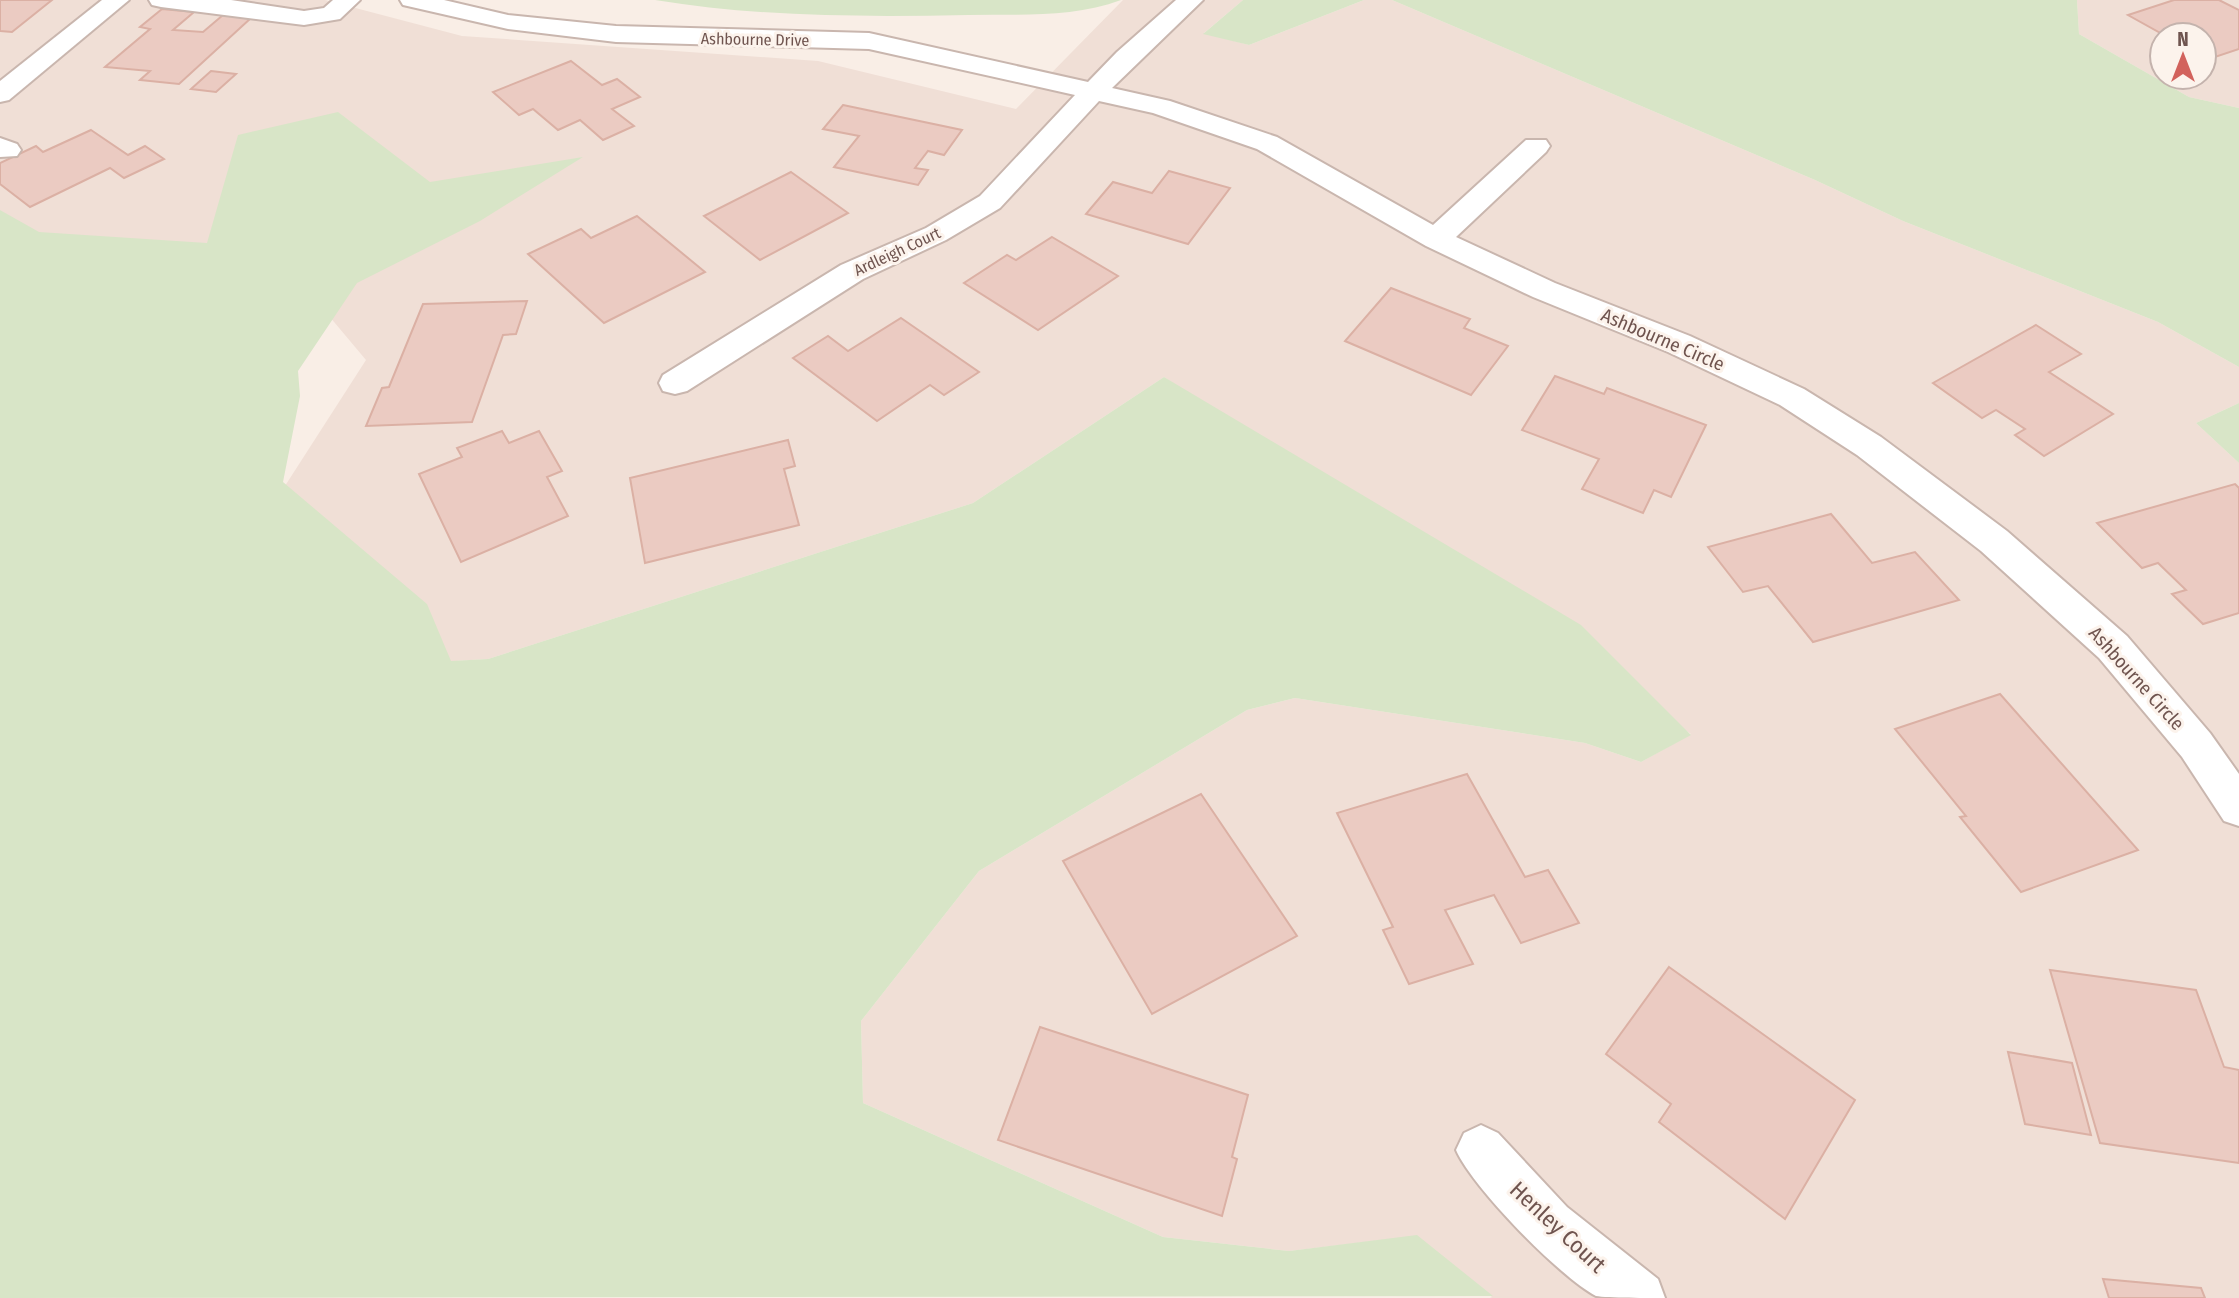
<svg xmlns="http://www.w3.org/2000/svg" width="2239" height="1298" font-family="'Fira Sans Condensed',sans-serif">
<style>
.residential{fill:#f0dfd6;fill-rule:evenodd}
.green{fill:#d8e5c7}
.building{fill:#ebcbc2;stroke:#dbb0a4;stroke-width:2}
.lines{fill:none;stroke-linecap:round;stroke-linejoin:round}
.minor-casing{stroke:#c9b6ae;stroke-width:4}
.minor{fill:#fff;fill-rule:evenodd}
.labels{text-anchor:middle;stroke-width:6;stroke-linejoin:round;paint-order:stroke}
.far-street-label{font-size:16px;fill:#6f544f;stroke:#fcf3ec}
.street-label{font-size:19px;fill:#6f544f;stroke:#fcf3ec}
.near-street-label{font-size:23px;fill:#6f544f;stroke:#fcf3ec}
</style>
<rect width="100%" height="100%" fill="#f9eee6"/>
<g class="residential">
<path d="M0 0H325L462 36 818 61 1016 109 1123 0H1243L1204 33 1249 45 1364 0H1392L1815 180 1903 221 2158 322 2239 367V403L2196 423 2239 463V1298H1490L1492 1297 1417 1236 1289 1251 1163 1237 863 1103 861 1021 979 871 1247 710 1295 698 1585 743 1641 762 1691 734 1164 377 973 503 488 659 337 668 274 503 366 360 324 310 0 291Z"/>
<path d="M2077 0H2239V108L2189 97 2079 34ZM2162 35H2204V77H2162Z"/>
</g>
<g class="green">
<path d="M655 0H1121C1073 18 1019 14 968 15 864 17 758 17 655 0Z"/>
<path d="M1243 0H1364L1249 45 1203 34Z"/>
<path d="M1392 0H2077L2079 34 2189 97 2239 108V367L2158 322 1903 221 1815 180Z"/>
<path d="M338 112 430 182 583 157 480 221 357 283 298 371 300 396 283 482 427 604 451 661 488 659 973 503 1164 377 1581 625 1691 735 1641 762 1585 743 1295 698 1247 710 979 871 861 1021 863 1103 1163 1237 1289 1251 1417 1235 1493 1296 0 1298V210L39 232 207 243 238 135Z"/>
<path d="M2239 403V463L2196 423Z"/>
</g>
<g class="building">
<path d="M0 0H52L12 32 0 31Z"/>
<path d="M2174 0H2219L2239 10V49L2209 59 2204 57V35H2164L2128 15Z"/>
<path d="M162 9 194 12 173 30 203 32 223 15 251 18 179 84 140 80 150 71 105 67 150 29 140 27Z"/>
<path d="M571 61 602 85 617 79 640 97 612 109 634 126 603 140 580 120 558 130 533 109 519 115 493 92Z"/>
<path d="M211 71 236 74 216 92 191 89Z"/>
<path d="M843 105 962 130 944 155 928 151 915 168 928 170 918 185 834 167 859 136 823 129Z"/>
<path d="M91 130 128 155 145 146 164 159 124 178 110 168 30 207 0 184V163L36 146 43 152Z"/>
<path d="M1169 171 1230 188 1188 244 1086 214 1113 182 1152 193Z"/>
<path d="M791 172 848 213 760 260 704 216Z"/>
<path d="M637 216 705 272 604 323 528 254 581 229 591 238Z"/>
<path d="M1052 237 1118 276 1038 330 964 283 1007 255 1016 260Z"/>
<path d="M1391 288 1470 319 1464 328 1508 346 1471 395 1345 341Z"/>
<path d="M527 301 516 334 503 335 472 422 366 426 382 388 389 387 423 304Z"/>
<path d="M901 318 979 372 944 395 930 385 877 421 793 358 828 336 848 351Z"/>
<path d="M2036 325 2081 354 2049 372 2113 414 2044 456 2015 435 2025 429 1996 410 1982 418 1933 383Z"/>
<path d="M1555 376 1604 394 1607 388 1706 425 1671 497 1654 490 1643 513 1582 489 1599 459 1522 430Z"/>
<path d="M502 431 509 443 539 431 562 471 547 477 568 516 461 562 419 474 462 457 457 448Z"/>
<path d="M788 440 795 466 784 469 799 525 645 563 630 478Z"/>
<path d="M2235 484 2239 488V613L2203 624 2172 594 2186 590 2158 563 2142 568 2097 523Z"/>
<path d="M1831 514 1872 563 1915 552 1959 600 1813 642 1768 586 1743 592 1708 547Z"/>
<path d="M2000 694 2138 850 2021 892 1960 817 1966 816 1895 729Z"/>
<path d="M1467 774 1525 877 1548 870 1579 923 1521 943 1494 895 1445 910 1473 964 1409 984 1383 930 1393 927 1337 813Z"/>
<path d="M1201 794 1297 936 1152 1014 1063 861Z"/>
<path d="M1669 967 1855 1100 1785 1219 1659 1122 1671 1104 1606 1054Z"/>
<path d="M2050 970 2196 990 2224 1067 2239 1070V1163L2100 1143Z"/>
<path d="M1040 1027 1248 1095 1232 1157 1237 1159 1222 1216 998 1140Z"/>
<path d="M2008 1052 2072 1063 2091 1135 2025 1124Z"/>
<path d="M2103 1279 2201 1288 2205 1298H2109Z"/>
</g>
<g class="lines">
<g class="minor-casing">
<g id="minor">
<path d="M102 0H129L9 100 0 102V81Z"/>
<path d="M149 0H231L304 11 324 8 333 0H360L340 19 304 25 161 7 152 5Z"/>
<path d="M400 0H444L508 15 616 26 869 33 1088 82 1117 52 1176 0H1203L1112 88 1170 101 1277 137 1433 225 1526 140H1546L1550 146 1546 152 1456 237 1555 283 1690 336 1804 389 1881 437 2007 531 2127 636 2210 733 2239 774V826L2224 821 2182 757 2099 658 1981 551 1857 455 1780 405 1668 352 1533 297 1426 246 1257 149 1153 113 1099 101 1000 208 946 240 863 279 687 391 675 394 663 391 659 383 663 375 841 265 926 228 980 196 1075 95 869 49 616 42 508 29 403 5Z"/>
<path d="M0 138 17 144 21 150 17 156 0 157Z"/>
<path d="M1481 1125 1498 1133 1567 1207 1658 1279 1665 1298C1650 1298 1607 1298 1596 1296 1560 1277 1472 1187 1456 1150L1464 1133Z"/>
</g>
</g>
<use href="#minor" class="minor"/>
</g>
<g class="labels">
<g class="far-street-label">
<text transform="translate(755 39) rotate(1)" y="6">Ashbourne Drive</text>
<text transform="translate(897 251) rotate(-25)" y="6">Ardleigh Court</text>
</g>
<g class="street-label">
<text transform="translate(1663 339) rotate(23)" y="7">Ashbourne Circle</text>
<text transform="translate(2137 678) rotate(48)" y="7">Ashbourne Circle</text>
</g>
<g class="near-street-label">
<text transform="translate(1558 1227) rotate(43)" y="8">Henley Court</text>
</g>
</g>
<g transform="translate(2183 56)"><circle r="33" fill="#fcf3ec" stroke="#c4b3ad" stroke-width="2"/>
<path d="M0-5L12 26L0 18L-12 26Z" fill="#d2625c"/>
<text y="-10" font-size="19" font-weight="bold" text-anchor="middle" fill="#6f544f">N</text>
</g>
</svg>
